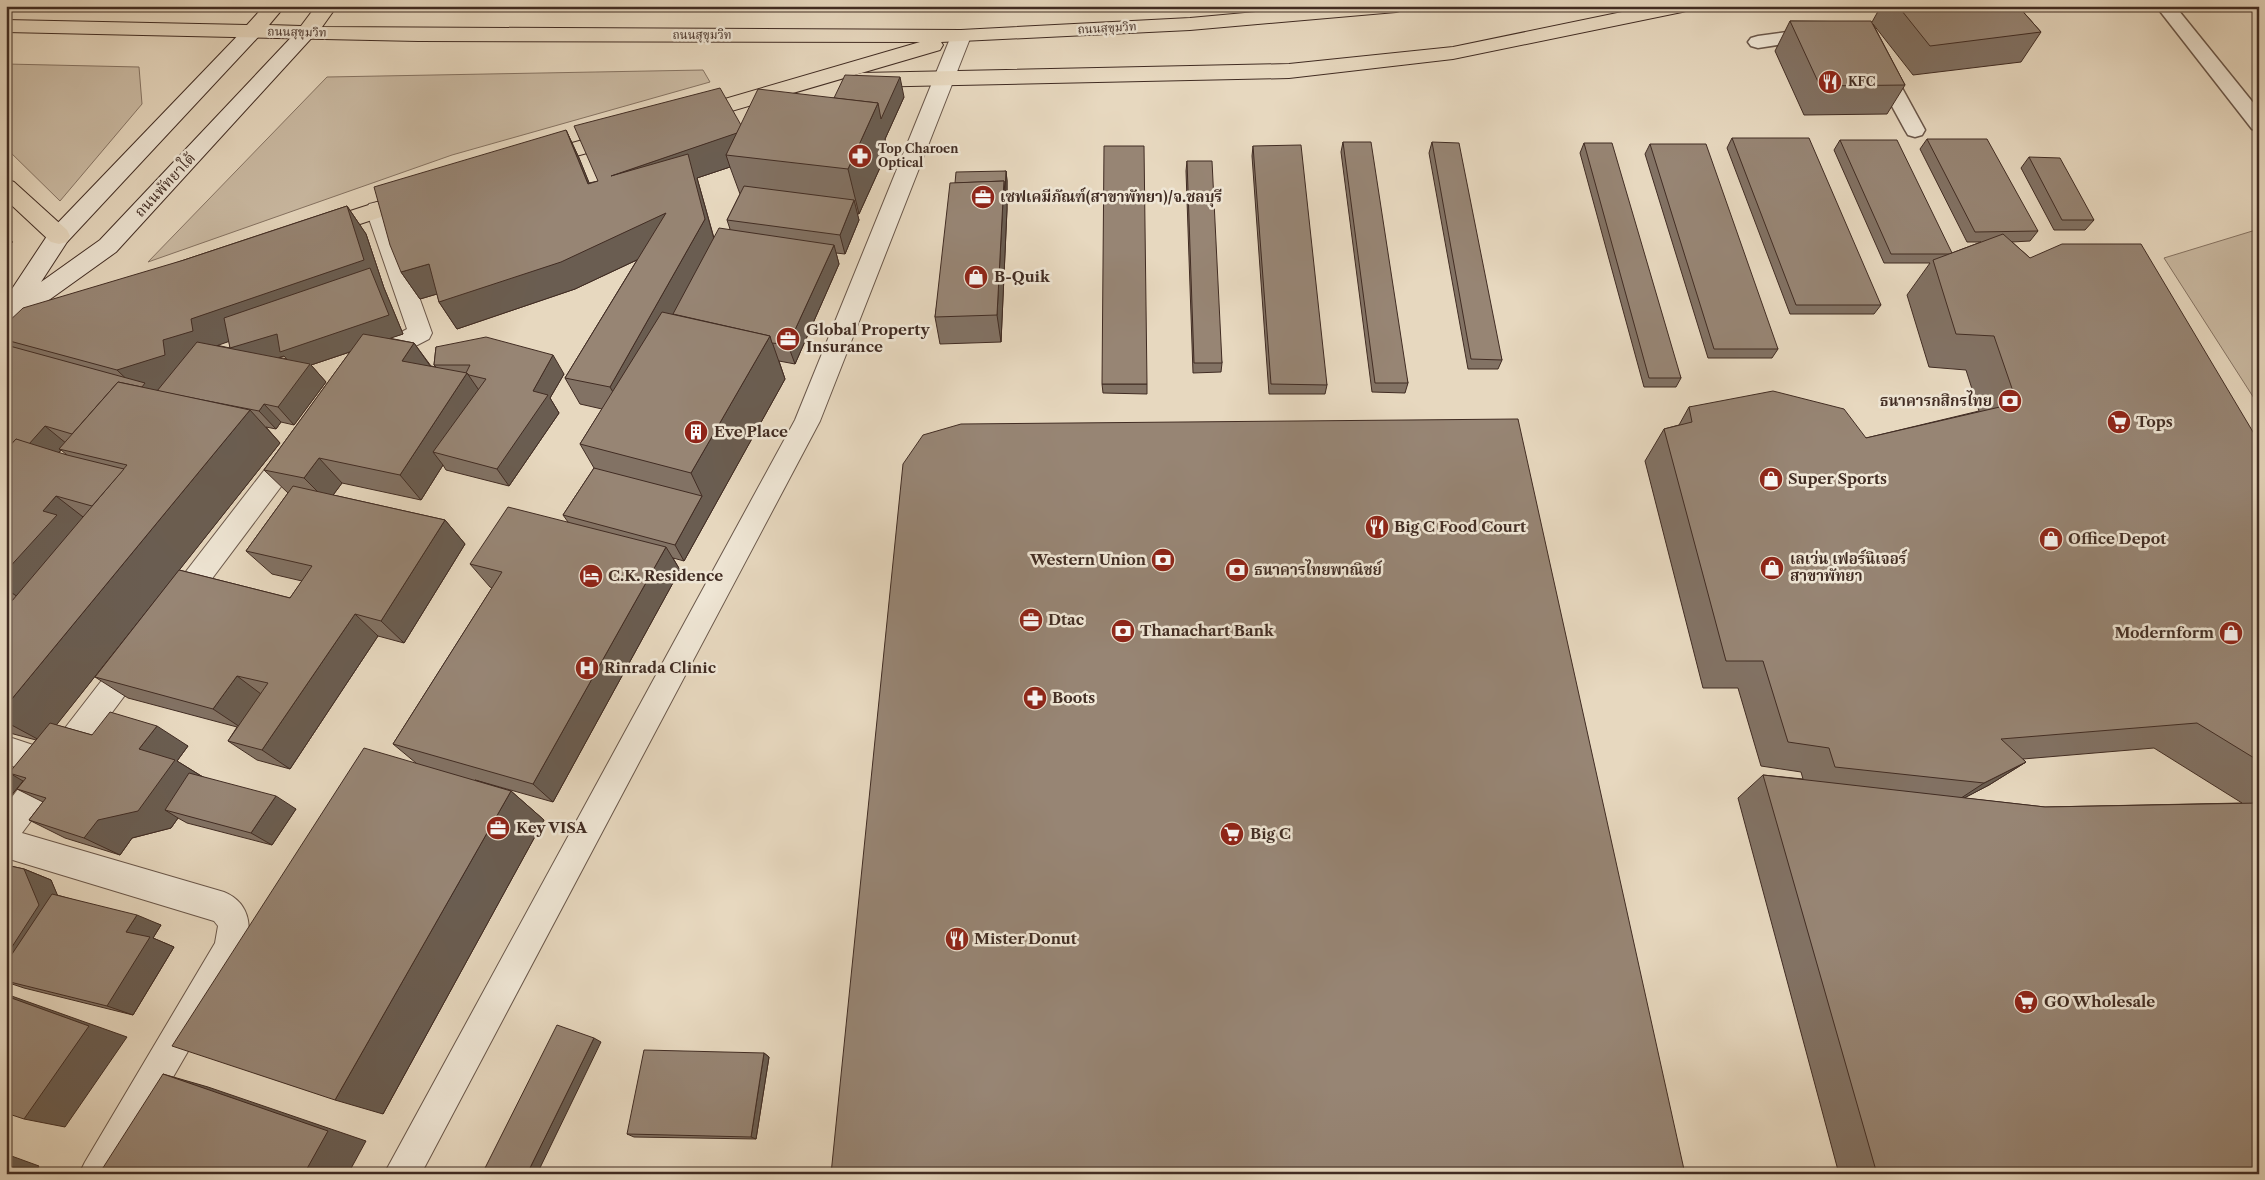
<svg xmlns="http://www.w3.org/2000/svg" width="2265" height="1180" font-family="'Libre Caslon Text','Noto Serif Thai',serif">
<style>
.green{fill:#cbbba4;stroke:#867464}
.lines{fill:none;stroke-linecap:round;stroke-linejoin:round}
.lane-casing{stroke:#6a574a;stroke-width:3}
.street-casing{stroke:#6a574a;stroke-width:2}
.secondary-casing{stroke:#412c23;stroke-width:2}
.highway-casing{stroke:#412c23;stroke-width:2}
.lane{fill:#efe6d5;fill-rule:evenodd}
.street{fill:#efe6d5;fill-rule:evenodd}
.secondary{fill:#efe6d5;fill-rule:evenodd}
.highway{fill:#e7d8bf;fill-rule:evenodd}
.wall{fill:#827264;stroke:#412c23;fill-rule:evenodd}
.shaded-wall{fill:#6a5d51;stroke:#412c23}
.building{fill:#978574;stroke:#412c23}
.labels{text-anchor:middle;stroke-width:5;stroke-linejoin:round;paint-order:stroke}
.far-street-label{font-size:12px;fill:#412c23;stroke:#efe6d5}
.far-poi-label{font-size:12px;font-weight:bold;fill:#412c23;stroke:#efe6d5;text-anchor:start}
.street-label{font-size:15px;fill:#412c23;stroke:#efe6d5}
.poi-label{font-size:15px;font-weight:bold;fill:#412c23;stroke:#efe6d5;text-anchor:start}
</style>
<rect width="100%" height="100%" fill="#e7d8bf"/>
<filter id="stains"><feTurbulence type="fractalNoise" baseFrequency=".004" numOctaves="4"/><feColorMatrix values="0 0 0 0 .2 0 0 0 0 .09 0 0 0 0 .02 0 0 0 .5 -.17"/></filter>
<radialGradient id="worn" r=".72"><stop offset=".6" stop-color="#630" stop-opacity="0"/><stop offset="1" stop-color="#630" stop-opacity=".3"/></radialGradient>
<g class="green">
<path d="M6 64 139 67 142 104 60 201 6 148Z"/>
<path d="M703 70 710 82 452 155 148 262 327 77Z"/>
<path d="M2259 229V406L2164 258Z"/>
</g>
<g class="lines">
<g class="lane-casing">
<g id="lane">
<path d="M2156 6H2175L2259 110V131L2252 129Z"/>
<path d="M1816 28 1823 30 1826 34 1823 38 1758 48 1751 46 1748 42 1751 38 1758 36Z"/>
<path d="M1880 60 1887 62 1890 66 1925 130 1922 135 1915 137 1908 135 1905 130 1870 66 1873 62Z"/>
</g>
</g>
<g class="street-casing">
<g id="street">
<path d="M961 30 968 32 971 36 820 421 421 1174H384L795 420 951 36 954 32Z"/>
<path d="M377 202 385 204 388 210 432 333 429 339 373 368 364 366 361 359 364 352 407 329 366 210 369 204Z"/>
<path d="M295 439 304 442 308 449 304 456 187 612 177 616 167 612 163 604 167 596 286 442Z"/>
<path d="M136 645 146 649 150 658 146 667 22 833 224 892C253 904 253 933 242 958L117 1174H79L85 1162 215 943 218 926 214 921 6 858V805L31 772 6 764V736L48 750 126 649Z"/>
</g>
</g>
<g class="secondary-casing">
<path id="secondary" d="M253 25 260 27 263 31 260 35 67 242 41 282 100 240 300 28 307 26 314 28 317 32 116 252 14 325 6 328V298L51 230 246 27Z"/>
</g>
<g class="highway-casing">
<g id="highway">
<path d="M264 6H285L269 25 301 26 316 6H337L322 27 961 30 1190 18 1323 6H1406L1403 10 1396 12 1190 30 941 42 943 45 940 50 694 122 687 120 683 115 687 110 920 42 418 41 6 32V20L247 25Z"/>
<path d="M1651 6H1692L1689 10 1682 12 1453 59 1289 78 862 87 855 85 852 80 855 75 862 73 1289 64 1453 47Z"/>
<path d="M619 130 627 132 630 137 627 142 540 166 532 164 529 159 532 154Z"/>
<path d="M6 179 14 182 67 230 70 236 67 242 59 244 51 242 6 200Z"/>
<path d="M415 190 423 193 426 198 423 203 318 238 310 236 307 230 310 224Z"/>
</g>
</g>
<use href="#lane" class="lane"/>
<use href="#street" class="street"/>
<use href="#secondary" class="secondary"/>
<use href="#highway" class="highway"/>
</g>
<g class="wall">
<path d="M1881 6H2018L2041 32 2021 62 1913 75 1873 24 1905 85 1887 114 1804 115 1775 51 1790 21 1872 22Z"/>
<path d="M904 97 885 139 888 150 859 214H857L859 220 845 254 836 253 839 264 795 364 779 361 785 379 684 561 673 558 680 570 553 802 475 780 511 791 544 820 383 1114 416 763 393 744 492 588 490 587 470 564 568 522 563 515 594 468 580 444 602 409 580 404 565 378 637 260 575 289 457 329 439 302 437 294 420 299 401 272 566 130 579 158 589 183 598 181 741 125 833 98ZM730 167 740 194 727 220 730 229 714 238 697 178Z"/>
<path d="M1732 138 1881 305 1874 314H1790L1727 148Z"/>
<path d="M1927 139 2038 231 2030 241 2012 242 2030 258 2259 442V1174H1839L1738 798 1763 775 1803 779 1801 772 1761 766 1738 688H1703L1645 461 1664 429 1679 425 1689 407 1866 438 1979 411 1966 370 1929 367 1907 295 1930 263H1884L1834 150 1840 140 1952 253 1981 242H1967L1920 149ZM2154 748 2242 803 2045 807 1964 798 1989 785 2026 762 2023 759Z"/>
<path d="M1343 142 1408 383 1405 393 1372 392 1341 152Z"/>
<path d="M1432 142 1502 360 1498 369H1468L1429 153Z"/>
<path d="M1584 143 1681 378 1676 387H1644L1580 153Z"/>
<path d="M1650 144 1778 349 1772 358H1708L1645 154Z"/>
<path d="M1253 146 1327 385 1325 394H1269L1252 156Z"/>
<path d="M2029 157 2094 220 2085 230H2054L2021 168Z"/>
<path d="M1187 161 1222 363 1221 372 1193 373 1186 171Z"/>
<path d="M1006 171 1007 181V209L1001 342 940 344 935 317 955 183Z"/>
<path d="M347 206 366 234 384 288 403 334 389 338 414 343 431 366 436 367 434 365 436 347 564 374 550 398 559 413 509 486 446 470 443 465 421 500 342 483 333 495 445 520 465 544 404 643 378 636 290 769 257 760 228 741 237 727 128 698 95 677 152 605 56 725 92 735 188 746 177 761 203 777 296 809 272 845 187 823 178 818 171 828 132 838 120 855 65 838 29 820 43 802 17 789 24 781H23L6 802V771L10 773 36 740 6 732V608L13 600 6 598V324L184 260ZM229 341 230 348 216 345ZM350 352 264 470 288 493 246 551 272 574 302 581 290 598 179 570 280 443 266 427 276 429 281 422 294 425 326 382 311 365ZM284 356 287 359 278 357ZM61 450 67 455 59 453Z"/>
<path d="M1102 384H1147V394L1103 393Z"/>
<path d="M6 865 24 869 51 880 57 895 161 925 153 938 174 947 133 1015 24 988 6 982V963L11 956 6 955Z"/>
<path d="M764 1053 769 1057 756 1139 634 1137 627 1134Z"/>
</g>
<g class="shaded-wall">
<path d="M900 77 904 97 885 139 888 150 859 214 848 169 878 103Z"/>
<path d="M566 130 579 158 601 212 588 184Z"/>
<path d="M744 130 726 155 730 167 697 178 716 246 625 413 610 387 705 219 611 176Z"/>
<path d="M1006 171 1007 181V209L1001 342 997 315 1004 181Z"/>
<path d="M854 200 859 220 845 254 840 235Z"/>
<path d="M347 206 366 234 384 288 403 334 311 365 326 382 294 425 278 407 296 370 284 356 247 367 230 348 378 289 216 346 116 458 139 391 117 370 163 340 191 319Z"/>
<path d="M666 213 677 241 575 289 457 329 439 302Z"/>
<path d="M6 235 13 242 6 248Z"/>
<path d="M834 245 839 264 795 364 788 345Z"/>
<path d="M429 264 447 291 420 299 401 272Z"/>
<path d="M770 336 785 379 684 561 675 545 702 496 691 473Z"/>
<path d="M414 343 433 370 402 361Z"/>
<path d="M553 355 564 374 550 398 559 413 509 486 497 469 533 391Z"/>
<path d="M467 373 485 399 433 452 443 465 421 500 400 475Z"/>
<path d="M264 404 281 422 276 429 259 411Z"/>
<path d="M250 410 280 443 43 742 6 722V706Z"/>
<path d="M45 426 67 444 59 449 61 450 6 510V468Z"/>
<path d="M319 458 342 483 328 502 304 478Z"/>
<path d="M56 496 87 520 30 605 6 589V571L43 511Z"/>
<path d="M445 520 465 544 404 643 381 621Z"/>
<path d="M666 547 680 570 553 802 533 784Z"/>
<path d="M355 614 378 636 290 769 262 750Z"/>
<path d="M237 676 265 697 243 729 213 709Z"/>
<path d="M157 726 188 746 177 761 206 779 165 810 178 818 171 828 132 838 120 855 84 838 139 749Z"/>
<path d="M2026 762 1989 785 1949 806 1984 783Z"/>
<path d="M6 771 23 781 6 802Z"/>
<path d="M511 791 544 820 383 1114 335 1100Z"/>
<path d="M276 796 296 809 272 845 251 833Z"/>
<path d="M24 869 51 880 66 915 35 962 8 953Z"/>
<path d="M137 915 161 925 153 938 174 947 133 1015 107 1006 126 932Z"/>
<path d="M6 994 127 1037 65 1127 24 1119Z"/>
<path d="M594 1038 601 1042 537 1174H527Z"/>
<path d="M764 1053 769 1057 756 1139 751 1137Z"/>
<path d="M163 1074 208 1087 366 1141 348 1174H304Z"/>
<path d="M6 1154 39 1166 34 1174H6Z"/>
</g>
<g class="building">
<path d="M1898 6H2018L2041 32 1930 46Z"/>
<path d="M1790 21H1871L1905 85 1820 86Z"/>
<path d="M845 75 900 77 881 119 878 103 834 98Z"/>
<path d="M720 88 741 125 737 133 611 176 688 154 705 219 610 387 565 378 666 213 561 262 439 302 429 264 401 272 390 245 374 187 566 130 588 184 598 181 574 126Z"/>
<path d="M758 89 878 103 848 169 726 155Z"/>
<path d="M1732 138H1809L1881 305H1796Z"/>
<path d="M1927 139H1987L2038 231 1975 232Z"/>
<path d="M1840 140H1897L1952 253 1951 254H1891Z"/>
<path d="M1343 142H1371L1408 383H1375Z"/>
<path d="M1432 142 1459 143 1502 360 1471 359Z"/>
<path d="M1584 143H1612L1681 378H1649Z"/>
<path d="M1650 144H1706L1778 349H1714Z"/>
<path d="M1301 145 1327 385 1271 384 1253 146Z"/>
<path d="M1104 146H1144L1147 384H1102Z"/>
<path d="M2029 157 2060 158 2094 220H2062Z"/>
<path d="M1187 161H1212L1222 363H1194Z"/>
<path d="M1006 171 1005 193 1004 181 955 183 956 172Z"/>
<path d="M1004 181 997 315 935 317 950 183Z"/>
<path d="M744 186 854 200 840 235 727 220Z"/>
<path d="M347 206 364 260 191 319 193 331 163 340 165 355 117 370 6 340V324L23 308 184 260Z"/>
<path d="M719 228 834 245 788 345 772 343 770 336 673 314Z"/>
<path d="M2003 234 2030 258 2062 244H2141L2259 442V761L2197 723 2001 739 2026 762 1984 783 1835 767 1829 748 1788 742 1763 661H1726L1664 429 1692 422 1689 407 1773 391 1844 409 1866 438 2017 403 1994 336 1956 334 1933 260Z"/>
<path d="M370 268 389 315 280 352 277 334 230 348 224 318Z"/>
<path d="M662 312 770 336 691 473 580 444Z"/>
<path d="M363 334 414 343 402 361 467 373 400 475 319 458 304 478 264 470Z"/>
<path d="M486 337 553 355 533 391 548 395 497 469 433 452 486 379 469 375 467 373H466L470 365H434L436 347Z"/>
<path d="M197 342 310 364 278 407 264 404 259 411 157 391Z"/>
<path d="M6 345 145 383 142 387 118 382 72 434 45 426 29 444 16 439 6 450Z"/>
<path d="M118 382 250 410 6 706V608L127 465 59 449Z"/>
<path d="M1518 419 1685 1174H831L903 464 923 435 961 424Z"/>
<path d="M16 439 67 455 124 469 92 506 56 496 43 511 57 515 6 571V450Z"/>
<path d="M594 468 702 496 675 545 563 515Z"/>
<path d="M293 486 445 520 381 621 355 614 262 750 228 741 268 683 237 676 213 709 95 677 179 570 290 598 312 566 246 551Z"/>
<path d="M508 507 666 547 533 784 393 744 502 572 470 564Z"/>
<path d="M110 712 157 726 139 749 175 760 138 811 98 820 84 838 29 820 46 798 17 789 26 778 9 773 50 723 92 735Z"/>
<path d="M364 748 511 791 335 1100 172 1046Z"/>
<path d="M189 773 276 796 251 833 165 810Z"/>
<path d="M1763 775 2045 807 2259 803V1174H1877Z"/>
<path d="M6 865 24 869 39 905 8 953 6 952Z"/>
<path d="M52 894 137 915 126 932 150 937 107 1006 6 981V963Z"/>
<path d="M6 996 89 1026 24 1119 6 1113Z"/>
<path d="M557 1025 594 1038 527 1174H482Z"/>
<path d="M644 1050 764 1053 751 1137 627 1134Z"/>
<path d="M163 1074 328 1131 304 1174H99Z"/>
</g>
<defs>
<g id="restaurant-disc" transform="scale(1.25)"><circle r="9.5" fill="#8f2418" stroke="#efe6d5"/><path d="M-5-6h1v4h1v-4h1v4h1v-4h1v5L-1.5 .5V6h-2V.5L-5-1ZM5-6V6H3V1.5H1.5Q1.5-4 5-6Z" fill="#fff"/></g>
<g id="pharmacy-disc" transform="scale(1.25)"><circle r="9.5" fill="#8f2418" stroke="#efe6d5"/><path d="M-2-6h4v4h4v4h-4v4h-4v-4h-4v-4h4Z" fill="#fff"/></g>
<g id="office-disc" transform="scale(1.25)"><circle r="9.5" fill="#8f2418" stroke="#efe6d5"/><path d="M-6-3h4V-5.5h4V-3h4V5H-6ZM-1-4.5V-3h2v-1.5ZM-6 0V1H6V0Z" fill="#fff"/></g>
<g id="shop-disc" transform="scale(1.25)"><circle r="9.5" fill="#8f2418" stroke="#efe6d5"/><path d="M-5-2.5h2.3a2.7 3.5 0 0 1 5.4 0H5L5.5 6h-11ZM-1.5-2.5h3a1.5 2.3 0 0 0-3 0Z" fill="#fff"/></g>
<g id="bank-disc" transform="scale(1.25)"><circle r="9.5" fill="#8f2418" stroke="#efe6d5"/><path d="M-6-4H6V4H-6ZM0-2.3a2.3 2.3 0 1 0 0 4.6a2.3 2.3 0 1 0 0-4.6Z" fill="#fff"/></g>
<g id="supermarket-disc" transform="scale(1.25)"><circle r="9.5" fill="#8f2418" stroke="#efe6d5"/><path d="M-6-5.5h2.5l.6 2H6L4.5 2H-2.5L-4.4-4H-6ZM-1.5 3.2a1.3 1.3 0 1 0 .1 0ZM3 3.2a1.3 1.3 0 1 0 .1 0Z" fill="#fff"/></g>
<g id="building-disc" transform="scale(1.25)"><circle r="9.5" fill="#8f2418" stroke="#efe6d5"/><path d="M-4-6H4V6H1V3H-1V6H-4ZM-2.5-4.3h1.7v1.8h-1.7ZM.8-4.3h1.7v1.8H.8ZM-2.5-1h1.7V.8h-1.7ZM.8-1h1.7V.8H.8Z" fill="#fff"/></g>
<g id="hotel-disc" transform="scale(1.25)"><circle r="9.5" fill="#8f2418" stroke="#efe6d5"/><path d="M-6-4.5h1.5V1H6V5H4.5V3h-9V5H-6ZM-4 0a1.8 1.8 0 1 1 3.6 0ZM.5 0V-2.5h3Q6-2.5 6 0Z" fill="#fff"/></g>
<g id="hospital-disc" transform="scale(1.25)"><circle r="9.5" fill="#8f2418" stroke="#efe6d5"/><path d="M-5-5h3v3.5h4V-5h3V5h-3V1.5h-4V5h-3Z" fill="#fff"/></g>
</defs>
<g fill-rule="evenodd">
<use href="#restaurant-disc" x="1830" y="82"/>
<use href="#pharmacy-disc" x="860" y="156"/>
<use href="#office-disc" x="983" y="197"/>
<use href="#shop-disc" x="976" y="277"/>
<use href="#office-disc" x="788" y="339"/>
<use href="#bank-disc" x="2010" y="401"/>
<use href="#supermarket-disc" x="2119" y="422"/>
<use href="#building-disc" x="696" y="432"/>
<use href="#shop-disc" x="1771" y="479"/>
<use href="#restaurant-disc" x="1377" y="527"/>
<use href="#shop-disc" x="2051" y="539"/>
<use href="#bank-disc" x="1163" y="560"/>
<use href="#shop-disc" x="1772" y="568"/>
<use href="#bank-disc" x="1237" y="570"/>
<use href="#hotel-disc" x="591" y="576"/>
<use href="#office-disc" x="1031" y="620"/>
<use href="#bank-disc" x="1123" y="631"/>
<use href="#shop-disc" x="2231" y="633"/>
<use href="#hospital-disc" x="587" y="668"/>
<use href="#pharmacy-disc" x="1035" y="698"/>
<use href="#office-disc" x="498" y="828"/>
<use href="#supermarket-disc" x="1232" y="834"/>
<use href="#restaurant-disc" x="957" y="939"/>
<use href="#supermarket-disc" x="2026" y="1002"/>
</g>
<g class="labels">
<g class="far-street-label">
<text transform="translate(1107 28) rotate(-3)" y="4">ถนนสุขุมวิท</text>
<text transform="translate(297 32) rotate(1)" y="4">ถนนสุขุมวิท</text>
<text x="702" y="39">ถนนสุขุมวิท</text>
</g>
<g class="far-poi-label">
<text x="1848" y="86">KFC</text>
<text x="878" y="153">Top Charoen<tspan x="878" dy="14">Optical</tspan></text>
</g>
<g class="street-label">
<text transform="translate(165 185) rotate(-47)" y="5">ถนนพัทยาใต้</text>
</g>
<g class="poi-label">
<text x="1000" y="202">เซฟเคมีภัณฑ์(สาขาพัทยา)/จ.ชลบุรี</text>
<text x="994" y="282">B-Quik</text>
<text x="806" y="335">Global Property<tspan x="806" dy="17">Insurance</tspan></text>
<text x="1992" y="406" text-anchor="end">ธนาคารกสิกรไทย</text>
<text x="2136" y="427">Tops</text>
<text x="714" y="437">Eve Place</text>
<text x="1788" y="484">Super Sports</text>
<text x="1394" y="532">Big C Food Court</text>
<text x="2068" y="544">Office Depot</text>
<text x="1790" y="564">เลเว่น เฟอร์นิเจอร์<tspan x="1790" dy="17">สาขาพัทยา</tspan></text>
<text x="1146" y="565" text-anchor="end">Western Union</text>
<text x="1254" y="575">ธนาคารไทยพาณิชย์</text>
<text x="608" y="581">C.K. Residence</text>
<text x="1048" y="625">Dtac</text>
<text x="1140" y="636">Thanachart Bank</text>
<text x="2214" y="638" text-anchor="end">Modernform</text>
<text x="604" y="673">Rinrada Clinic</text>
<text x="1052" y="703">Boots</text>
<text x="516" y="833">Key VISA</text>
<text x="1250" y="839">Big C</text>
<text x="974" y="944">Mister Donut</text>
<text x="2044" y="1007">GO Wholesale</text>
</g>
</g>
<rect width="2265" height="1180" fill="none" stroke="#e7d8bf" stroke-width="25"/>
<rect x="8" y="8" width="2250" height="1165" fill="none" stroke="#412c23" stroke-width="2.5"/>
<rect x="12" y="12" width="2240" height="1155" fill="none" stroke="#412c23"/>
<rect width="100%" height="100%" filter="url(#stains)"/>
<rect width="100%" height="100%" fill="url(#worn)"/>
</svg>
